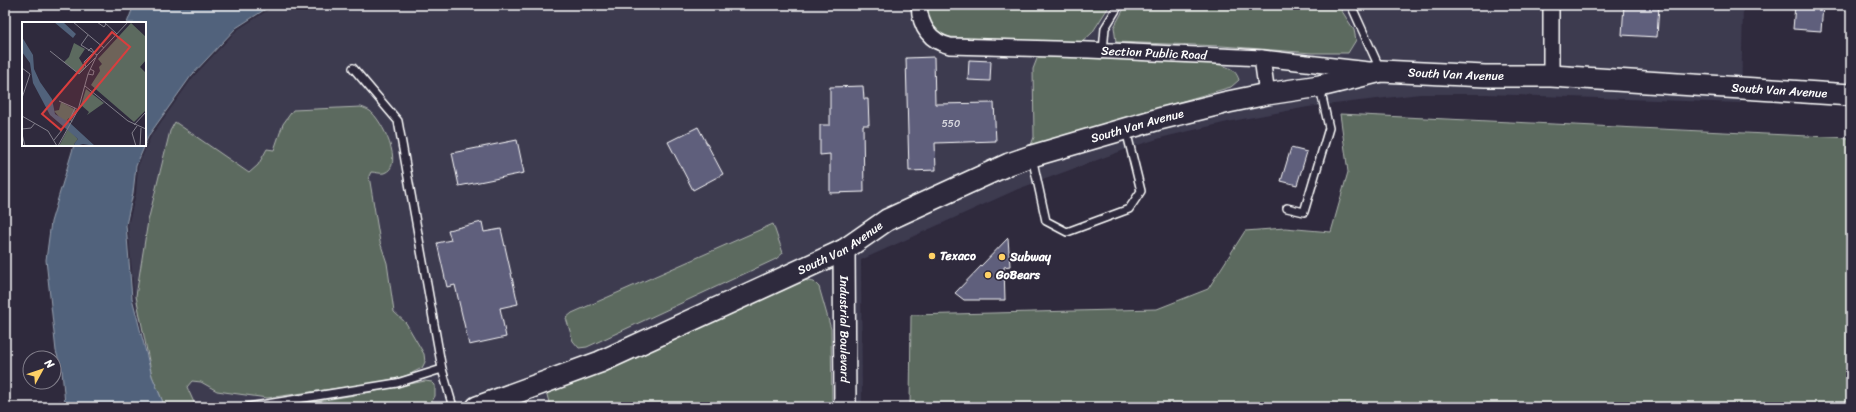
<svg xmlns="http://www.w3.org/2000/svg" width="1856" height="412" font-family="Sriracha,sans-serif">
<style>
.built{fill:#3d3a50}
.green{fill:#5c6a5f;stroke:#aeb4af}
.water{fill:#51627b;stroke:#97a1b0}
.building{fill:#5f5e7c;stroke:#fff}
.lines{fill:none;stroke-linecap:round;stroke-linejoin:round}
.lane-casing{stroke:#fff;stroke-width:10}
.street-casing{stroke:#fff;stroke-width:18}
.secondary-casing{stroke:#fff;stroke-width:24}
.lane{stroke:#2f2a3d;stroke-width:7}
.street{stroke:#2f2a3d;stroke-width:15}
.secondary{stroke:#2f2a3d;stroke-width:21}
.poi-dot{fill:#ffd166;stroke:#2f2a3d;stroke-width:1.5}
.labels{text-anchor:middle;stroke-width:3.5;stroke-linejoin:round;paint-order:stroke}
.number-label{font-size:10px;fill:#d7d7de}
.street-label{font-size:12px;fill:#fff;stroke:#2f2a3d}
.poi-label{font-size:12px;font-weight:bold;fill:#fff;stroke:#2f2a3d;text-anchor:start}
.inset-road{fill:none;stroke:#827f8b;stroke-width:1}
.view{fill:#da3e3e;fill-opacity:0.15;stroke:#da3e3e;stroke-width:2}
.inset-edge{fill:none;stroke:#fff;stroke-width:2}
</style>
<rect width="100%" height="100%" fill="#2f2a3d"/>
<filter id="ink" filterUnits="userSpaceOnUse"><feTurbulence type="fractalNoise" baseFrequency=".025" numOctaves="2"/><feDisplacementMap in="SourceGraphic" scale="8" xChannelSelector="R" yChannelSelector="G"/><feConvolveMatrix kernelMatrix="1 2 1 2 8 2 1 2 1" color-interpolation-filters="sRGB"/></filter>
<g filter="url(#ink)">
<path class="built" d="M276 5H1743L1741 103 1485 94H1420L1308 107 1232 121 1164 137 1138 145 1018 189 861 260 862 407H167L154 376 134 298 128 225 136 194 138 166 151 136 193 77 237 30Z"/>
<g class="green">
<path d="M923 5H1110L1092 33 1081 43 948 37C932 33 928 20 923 5Z"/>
<path d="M1126 5H1338L1354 30 1356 40 1348 53H1312L1222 46 1116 42 1114 27Z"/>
<path d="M1038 56 1210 63C1223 66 1235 66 1239 80L1231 87 1031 145 1034 137 1033 69Z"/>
<path d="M361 107C364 108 367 109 370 111 381 119 406 166 384 173 381 174 375 172 371 172L369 176 380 242 387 263 394 312 406 323 424 354 425 362 422 368 406 376 375 383 267 398 217 391 201 382 192 381 187 387 196 407H165L152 376 136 296 148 221 170 131 175 122 249 173 258 165 267 149 274 150 283 124 293 110Z"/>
<path d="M1340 114 1851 138V407H910L911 315 1157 309 1208 289 1245 231 1285 228 1331 232 1348 172Z"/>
<path d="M773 224 783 253 776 259 587 347 579 348 573 341 566 318 572 313Z"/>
<path d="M803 280 814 282 819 287 831 329 832 407 550 406 547 395 548 389 794 283Z"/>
<path d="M425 381 432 382 435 385V396L431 403 412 407H282L361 394Z"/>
<path d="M61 401 62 407H28Z"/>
</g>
<g class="water">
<path d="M134 5H272L236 28 191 76 149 135 145 144V23H127Z"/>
<path d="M74 145H145L136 166 133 193 126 225 132 298 152 376 165 407H66L65 404 62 371 56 351 46 260 51 222Z"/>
</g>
<g class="building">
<path d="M1624 5H1659L1657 37 1622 35Z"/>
<path d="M1795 5H1823L1821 31 1793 29Z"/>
<path d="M934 57 935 104 994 103 996 141 935 143 936 170 909 171 906 58Z"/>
<path d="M969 60 991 61 990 81 968 80Z"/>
<path d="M863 86 864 99H868L869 125H863L864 192 830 193V154L820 155V125H830V87Z"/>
<path d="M698 127 723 174 693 190 668 142Z"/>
<path d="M517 140 524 173 459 186 452 153Z"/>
<path d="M1291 148 1307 152 1297 185 1281 181Z"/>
<path d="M482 222 484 232 501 229 518 304 500 308 506 337 469 345 455 285 447 287 437 243 451 240 448 230Z"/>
<path d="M1008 238 1010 266 1004 267 1005 300H964L955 293Z"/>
</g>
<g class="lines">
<g class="lane-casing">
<g id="lane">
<path d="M1351 5 1380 69"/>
<path d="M1103 51 1105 28 1119 5"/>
<path d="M353 68 398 121 442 369"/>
<path d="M1032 157 1046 221 1067 232 1129 209 1141 191 1126 130"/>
<path d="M1287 208 1304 212 1329 128 1320 88"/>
<path d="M248 407 397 383 442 369 453 407"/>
</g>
</g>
<g class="street-casing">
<g id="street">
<path id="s1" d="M919 5C920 26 929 41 950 46L1089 50 1262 58 1369 70"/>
<path d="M1551 5V76"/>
<path d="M1262 58 1267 94"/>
</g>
</g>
<g class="secondary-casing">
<g id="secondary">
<path id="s2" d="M844 250 845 407"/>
<path id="s3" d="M477 407 600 362 844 250 887 220 1009 164 1032 156 1159 119 1228 102 1267 94 1320 86 1381 71 1485 76H1551L1851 95"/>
</g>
</g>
<use href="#lane" class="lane"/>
<use href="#street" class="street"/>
<use href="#secondary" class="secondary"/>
</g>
</g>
<g class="poi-dot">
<circle cx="932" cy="256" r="4"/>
<circle cx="1002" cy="257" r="4"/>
<circle cx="988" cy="275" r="4"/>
</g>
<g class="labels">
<g class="number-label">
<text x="951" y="127">550</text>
</g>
<g class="street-label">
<text dy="4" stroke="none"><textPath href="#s1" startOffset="260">Section Public Road</textPath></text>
<text dy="4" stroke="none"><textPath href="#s3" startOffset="1045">South Van Avenue</textPath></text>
<text dy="4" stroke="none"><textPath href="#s3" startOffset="1369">South Van Avenue</textPath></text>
<text dy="4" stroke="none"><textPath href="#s3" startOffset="720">South Van Avenue</textPath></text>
<text dy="4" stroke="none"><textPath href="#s3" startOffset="397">South Van Avenue</textPath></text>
<text dy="4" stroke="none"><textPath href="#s2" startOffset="79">Industrial Boulevard</textPath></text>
</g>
<g class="poi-label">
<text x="940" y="260">Texaco</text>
<text x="1010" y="261">Subway</text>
<text x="996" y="279">GoBears</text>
</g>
</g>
<g transform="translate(22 22)">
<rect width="124" height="124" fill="#2f2a3d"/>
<path d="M109 1 124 15V38L118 45 124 51V88L112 100 69 63 78 49 77 45 80 42 76 37ZM52 21 63 27 57 36 63 46 57 52 42 40 47 35ZM64 67 82 81 65 93 67 90 59 83ZM39 80 54 88 49 99 47 96 45 98 48 101 39 97 32 89 37 88ZM46 107 56 117 52 122 54 124H37Z" fill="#5c6a5f"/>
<path d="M32 0H41L54 12 51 16ZM0 15 11 33 12 47 18 60 30 77 33 92 48 101 73 124 61 122 54 124 52 122 56 117 28 93 11 61 8 41 0 30Z" fill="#51627b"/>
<path class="inset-road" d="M51 0 82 26M75 0 82 5 84 2M82 0 95 12M66 13 59 23 75 33M28 29 57 52 73 36M66 29 69 26 72 30 77 25M64 45 62 40 70 32M0 46 8 52 0 76M66 52 71 53 72 49 68 47M63 64 106 99 124 107M37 79 53 86M0 94 26 109 35 124M50 100 48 97 53 86 56 88M112 103 124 90M0 107 9 106 13 101M0 112 3 124M32 118 40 108M36 124 56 88 66 52 75 33 106 0M114 124 110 111 115 104M118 124 119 106"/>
<path class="view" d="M90 10 108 25 39 108 20 92Z"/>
<rect width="124" height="124" class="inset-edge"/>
</g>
<rect width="1856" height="412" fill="none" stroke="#2f2a3d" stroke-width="20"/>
<rect x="10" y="10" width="1836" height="392" fill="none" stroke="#fff" stroke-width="1.5" filter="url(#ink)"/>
<g transform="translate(42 370) rotate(50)"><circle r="19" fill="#2f2a3d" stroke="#827f8b"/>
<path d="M0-3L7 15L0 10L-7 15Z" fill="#ffd166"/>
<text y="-6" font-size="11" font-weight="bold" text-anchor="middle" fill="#ffffff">N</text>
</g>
</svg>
